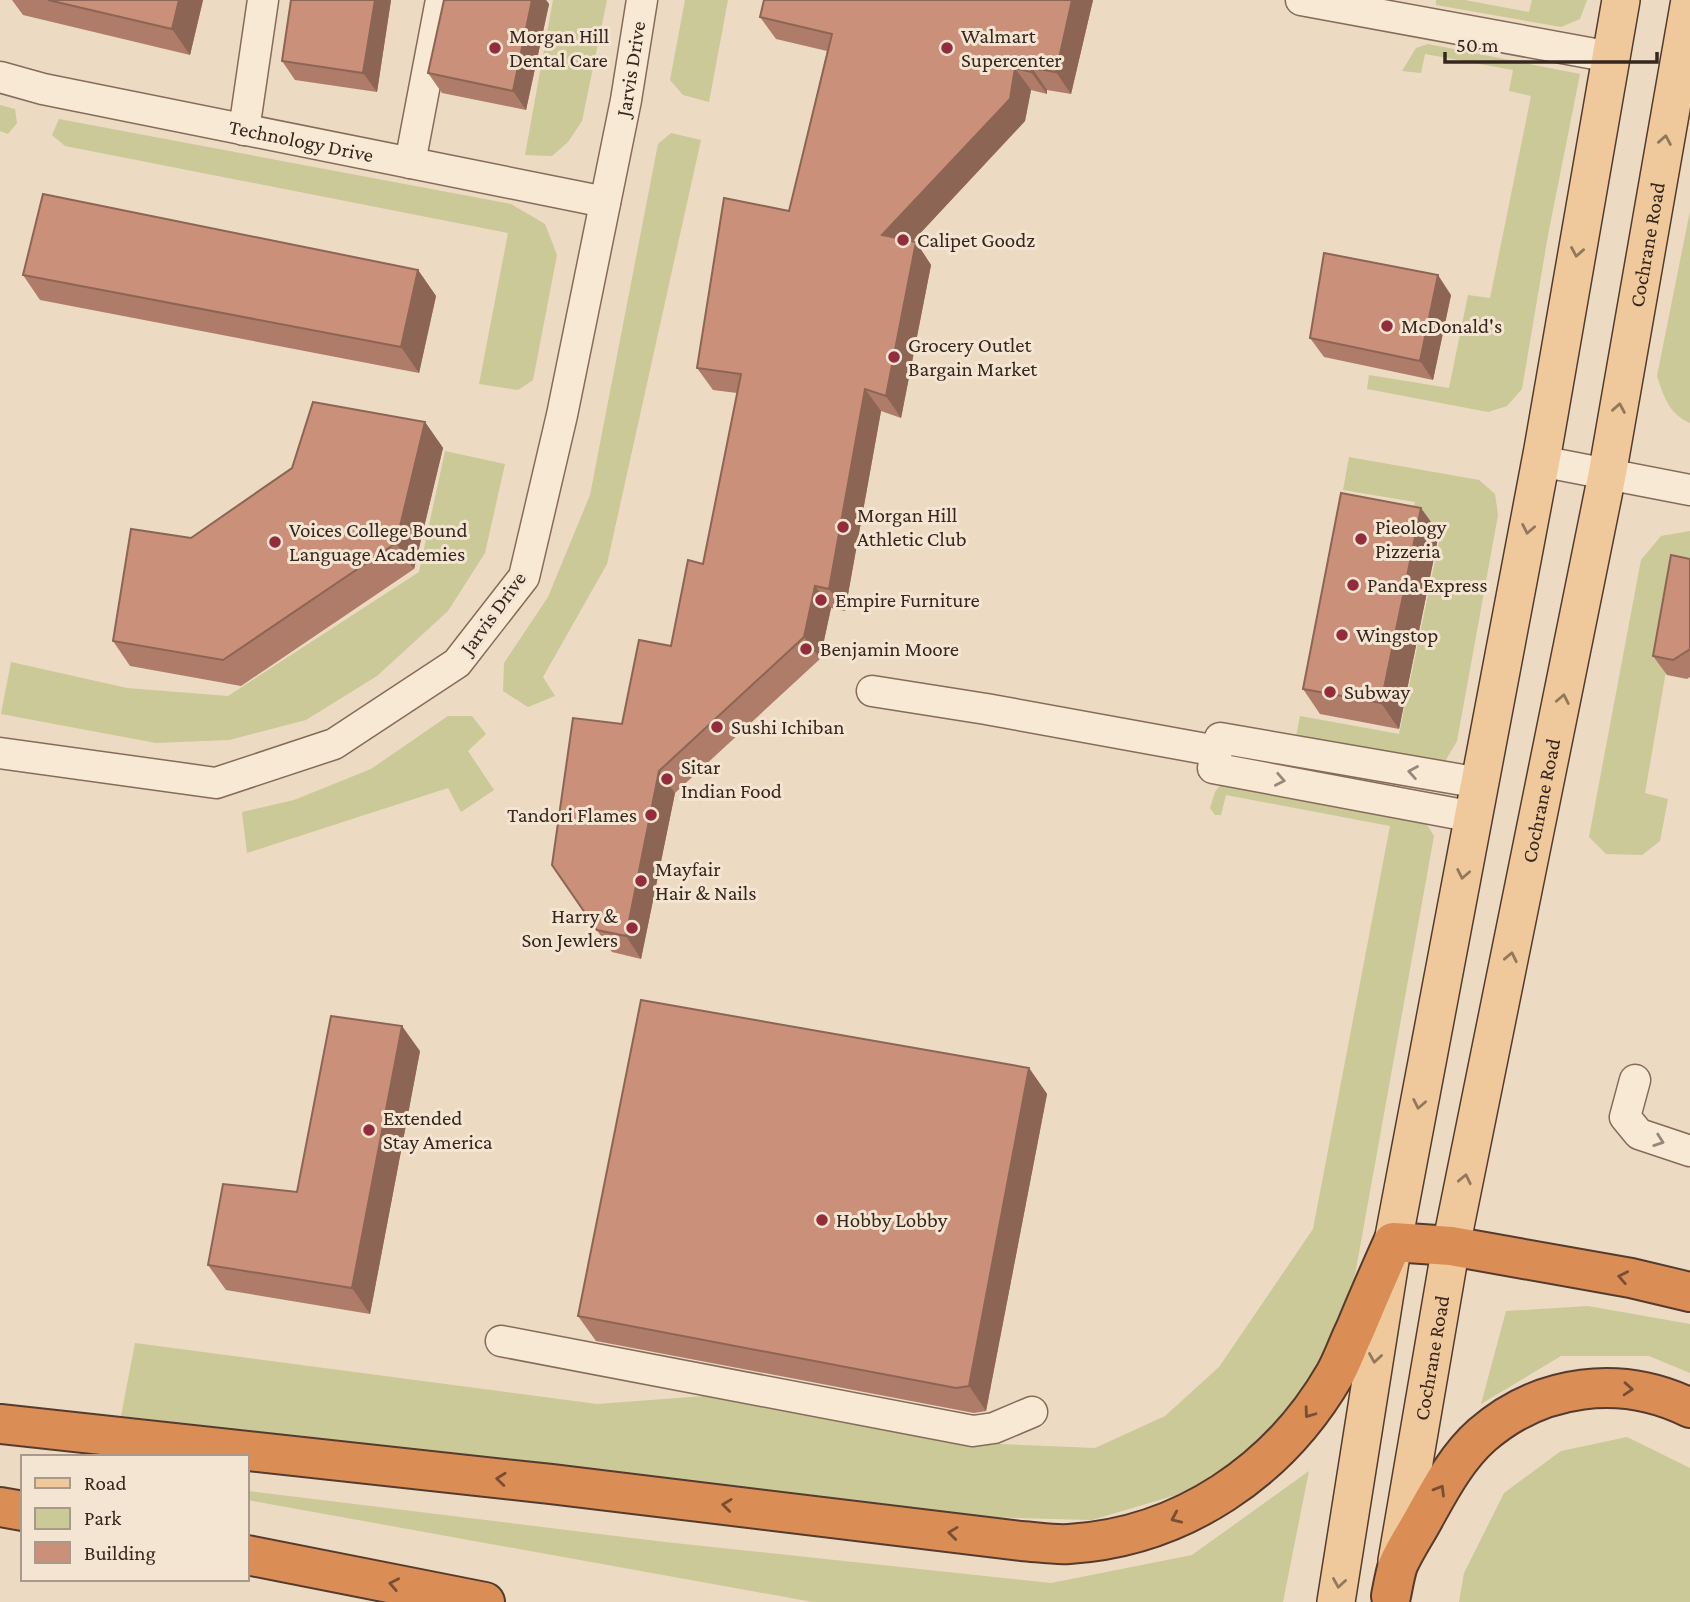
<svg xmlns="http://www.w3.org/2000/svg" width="1690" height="1602" font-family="'Crimson Pro',serif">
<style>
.green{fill:#cac997}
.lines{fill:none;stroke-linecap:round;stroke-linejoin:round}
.minor-casing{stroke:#866b5a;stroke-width:33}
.major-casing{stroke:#543b2e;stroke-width:40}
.highway-casing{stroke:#543b2e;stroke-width:42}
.minor{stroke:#f8e9d5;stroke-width:30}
.major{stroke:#efc99b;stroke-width:37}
.highway{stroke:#da8d55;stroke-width:38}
.wall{fill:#ae7c68}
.shaded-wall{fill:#8d6555}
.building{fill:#ca9079;stroke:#8d6555;stroke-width:2}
.oneway{stroke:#92785c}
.oneway2{stroke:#97887a}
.oneway3{stroke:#784f34}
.poi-dot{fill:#932c3b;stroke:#f4e5d2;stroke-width:2.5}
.labels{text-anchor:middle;stroke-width:6;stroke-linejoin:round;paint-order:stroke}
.poi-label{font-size:21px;fill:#36261e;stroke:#f4e5d2;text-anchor:start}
.street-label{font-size:21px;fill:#36261e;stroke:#f4e5d2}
</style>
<rect width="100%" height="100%" fill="#ecdac2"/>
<g class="green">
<path d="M553 0H607L582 121 568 142 552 156 525 155Z"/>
<path d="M685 0H728L709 102 683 95 670 80Z"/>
<path d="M1436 0H1465L1529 12 1532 0H1587L1580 19 1561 27 1436 5Z"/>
<path d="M1428 44 1580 74 1548 235 1522 389 1507 406 1488 412 1367 389 1369 375 1449 388 1468 295 1490 298 1531 96 1509 91 1513 70 1425 54 1421 73 1402 71 1416 48Z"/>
<path d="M0 105 15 109 17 123 8 134 0 131Z"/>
<path d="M59 119 511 204 545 224 557 255 533 380 518 390 479 384 508 233 65 146 52 135Z"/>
<path d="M671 133 701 140 607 564 543 677 555 696 528 707 503 691 504 663 548 597 590 495 658 144Z"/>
<path d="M1690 211V423C1669 414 1664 397 1657 376Z"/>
<path d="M445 451 505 464 485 553 448 611 377 676 306 720 229 740 156 743 1 714 11 662 127 688 228 696 419 572Z"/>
<path d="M1349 457 1479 480 1495 494 1498 515 1457 741 1444 763 1295 742 1300 716 1399 734 1441 532 1409 526 1415 502 1343 490Z"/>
<path d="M1690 531V573L1683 572 1645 793 1668 799 1660 841 1642 855 1606 854 1589 837 1641 560 1661 536Z"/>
<path d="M448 716H472L486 734 468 751 494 790 461 812 448 788 247 853 242 812 294 800 371 769Z"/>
<path d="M1221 784 1424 820 1434 836 1353 1286 1327 1364 1276 1431 1193 1490 1092 1520 984 1517 567 1471 387 1446 121 1416 135 1343 597 1404 718 1395 977 1443 1095 1448 1165 1416 1219 1367 1313 1229 1390 826 1226 795 1221 815H1215L1210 808 1215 792Z"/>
<path d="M1588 1306 1690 1324V1373L1649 1356H1561L1481 1404 1506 1311Z"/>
<path d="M1627 1437 1690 1468V1602H1459L1464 1573 1504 1493 1561 1451Z"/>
<path d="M1309 1471 1283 1602H813L247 1500V1491L665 1542 1051 1583 1192 1555Z"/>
</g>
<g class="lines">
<g class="minor-casing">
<g id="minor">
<path d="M1301 0 1611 57"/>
<path id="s1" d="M0 77 43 89 605 202"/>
<path d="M244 130 263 0"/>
<path d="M410 163 441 0"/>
<path d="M1540 461 1690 490"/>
<path d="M872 691 986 709 1217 751"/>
<path d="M1220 738 1480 783"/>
<path id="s2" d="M0 753 216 783 334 744 457 663 524 577 562 415 626 100 642 0"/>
<path d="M1213 768 1474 817"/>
<path d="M1635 1080 1625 1117 1639 1134 1690 1151"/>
<path d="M501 1341 973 1431 994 1428 1032 1412"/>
</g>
</g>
<g class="major-casing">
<g id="major">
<path id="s3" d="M1397 1561 1451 1246 1607 475 1690 0"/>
<path d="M1336 1602 1393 1242 1543 449 1621 0"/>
</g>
</g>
<g class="highway-casing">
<g id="highway">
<path d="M0 1424 551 1484 1021 1541C1037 1542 1053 1545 1069 1544 1182 1537 1279 1471 1335 1374 1343 1360 1348 1344 1355 1330 1367 1301 1380 1271 1393 1242L1451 1246 1631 1278 1690 1292"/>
<path d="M0 1507 23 1511"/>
<path d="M247 1555 485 1602"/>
<path d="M1391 1596C1393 1586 1395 1574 1398 1565 1405 1549 1416 1533 1424 1518 1440 1489 1457 1457 1482 1435 1541 1384 1621 1374 1690 1408"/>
</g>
</g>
<use href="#minor" class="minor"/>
<use href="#major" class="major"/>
<use href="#highway" class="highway"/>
</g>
<g class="wall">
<path d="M12 0H203L190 55 23 15Z"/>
<path d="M291 0H391L377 92 295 80 282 61Z"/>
<path d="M444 0H546L549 4 526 110 442 93 428 73Z"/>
<path d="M1093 0 1071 94 1047 90V94L1031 90 1025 121 912 242H916L931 265 901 418 881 411 845 611 831 608 820 659 675 793 641 959 612 952 552 865 622 724 671 646 703 564 737 393 713 390 697 368 789 211 827 51 776 39 760 17Z"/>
<path d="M418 270 436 296 419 373 40 300 23 275Z"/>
<path d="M1451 295 1433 380 1324 357 1310 338Z"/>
<path d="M425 422 443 448 414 569 241 686 130 666 113 641 191 538Z"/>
<path d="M1439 533 1399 729 1320 714 1303 689Z"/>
<path d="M1690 559V677L1687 679 1667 675 1653 656Z"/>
<path d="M420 1051 370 1314 226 1290 208 1265 297 1192Z"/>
<path d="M1029 1068 1047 1094 986 1411 974 1413 596 1341 578 1316Z"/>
</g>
<g class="shaded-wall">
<path d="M179 0H203L190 55 172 29Z"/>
<path d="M375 0H391L377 92 363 73Z"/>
<path d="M532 0H546L549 4 526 110 513 91Z"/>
<path d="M1072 0H1093L1071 94 1056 72Z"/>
<path d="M1015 68 1031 90 1025 121 898 257 882 235Z"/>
<path d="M1032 68 1047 90V94L1031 72Z"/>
<path d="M916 242 931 265 901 418 886 396Z"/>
<path d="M418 270 436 296 419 373 401 347Z"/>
<path d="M1438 275 1451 295 1433 380 1420 361Z"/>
<path d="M865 389 881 411 845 611 829 589Z"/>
<path d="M425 422 443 448 414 569 396 543Z"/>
<path d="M1421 508 1439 533 1399 729 1381 703Z"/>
<path d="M815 586 831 608 820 659 804 637Z"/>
<path d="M659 771 675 793 641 959 626 936Z"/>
<path d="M402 1026 420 1051 370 1314 352 1288Z"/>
<path d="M1029 1068 1047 1094 986 1411 969 1386Z"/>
</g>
<g class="building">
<path d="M48 0H179L172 29Z"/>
<path d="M291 0H375L363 73 282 61Z"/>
<path d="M444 0H532L513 91 428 73Z"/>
<path d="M764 0H1072L1056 72 1032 68 1031 72 1015 68 1010 99 882 235 916 242 886 396 865 389 829 589 815 586 804 637 659 771 626 936 597 930 552 865 573 718 622 724 639 640 671 646 688 560 703 564 741 374 697 368 724 198 789 211 832 34 760 17Z"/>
<path d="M43 194 418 270 401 347 23 275Z"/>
<path d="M1324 253 1438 275 1420 361 1310 338Z"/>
<path d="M313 402 425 422 396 543 223 660 113 641 131 529 191 538 292 468Z"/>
<path d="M1341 493 1421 508 1381 703 1303 689Z"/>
<path d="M1671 555 1690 559V649L1673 660 1653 656Z"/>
<path d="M641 1000 1029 1068 969 1386 956 1388 578 1316Z"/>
<path d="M331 1016 402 1026 352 1288 208 1265 223 1184 297 1192Z"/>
</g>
<defs><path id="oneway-chevron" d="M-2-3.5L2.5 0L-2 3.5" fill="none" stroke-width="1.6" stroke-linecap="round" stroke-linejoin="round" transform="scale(1.75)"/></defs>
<g class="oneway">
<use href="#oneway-chevron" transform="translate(1665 140) rotate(-80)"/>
<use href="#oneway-chevron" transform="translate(1577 252) rotate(100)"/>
<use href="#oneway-chevron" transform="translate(1619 408) rotate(-80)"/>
<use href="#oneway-chevron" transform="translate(1528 529) rotate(101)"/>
<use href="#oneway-chevron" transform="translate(1563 699) rotate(-79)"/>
<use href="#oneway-chevron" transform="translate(1463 874) rotate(101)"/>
<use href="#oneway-chevron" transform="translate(1511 957) rotate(-78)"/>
<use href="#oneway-chevron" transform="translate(1419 1104) rotate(101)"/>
<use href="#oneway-chevron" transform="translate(1465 1179) rotate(-78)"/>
<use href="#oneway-chevron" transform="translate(1375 1358) rotate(99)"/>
<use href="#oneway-chevron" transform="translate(1339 1583) rotate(99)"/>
</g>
<g class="oneway2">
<use href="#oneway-chevron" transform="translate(1413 772) rotate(-170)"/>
<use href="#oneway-chevron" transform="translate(1280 780) rotate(11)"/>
<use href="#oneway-chevron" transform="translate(1659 1141) rotate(19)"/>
</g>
<g class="oneway3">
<use href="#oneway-chevron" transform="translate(1623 1277) rotate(-169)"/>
<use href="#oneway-chevron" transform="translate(1628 1389) rotate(4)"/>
<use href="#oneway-chevron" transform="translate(1309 1413) rotate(126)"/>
<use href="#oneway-chevron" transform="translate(501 1479) rotate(-174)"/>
<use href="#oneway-chevron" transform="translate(1440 1490) rotate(-59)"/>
<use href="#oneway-chevron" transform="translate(727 1505) rotate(-173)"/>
<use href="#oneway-chevron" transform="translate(1176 1518) rotate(156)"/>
<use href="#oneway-chevron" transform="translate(953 1533) rotate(-173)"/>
<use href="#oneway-chevron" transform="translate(394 1584) rotate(-169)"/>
</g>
<g class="poi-dot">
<circle cx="495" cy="48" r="7"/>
<circle cx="947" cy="48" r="7"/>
<circle cx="903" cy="240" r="7"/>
<circle cx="1387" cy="326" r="7"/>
<circle cx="894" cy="357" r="7"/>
<circle cx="843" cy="527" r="7"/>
<circle cx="1361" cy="539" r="7"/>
<circle cx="275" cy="542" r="7"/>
<circle cx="1353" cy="585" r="7"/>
<circle cx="821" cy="600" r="7"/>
<circle cx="1342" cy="635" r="7"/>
<circle cx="806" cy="649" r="7"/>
<circle cx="1330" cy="692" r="7"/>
<circle cx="717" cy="727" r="7"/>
<circle cx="667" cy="779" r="7"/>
<circle cx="651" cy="815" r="7"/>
<circle cx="641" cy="881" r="7"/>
<circle cx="632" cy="928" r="7"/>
<circle cx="369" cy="1130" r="7"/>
<circle cx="822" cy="1220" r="7"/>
</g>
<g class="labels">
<g class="poi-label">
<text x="509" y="43">Morgan Hill<tspan x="509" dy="24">Dental Care</tspan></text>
<text x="961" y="43">Walmart<tspan x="961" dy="24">Supercenter</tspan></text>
<text x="917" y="247">Calipet Goodz</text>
<text x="1401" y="333">McDonald's</text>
<text x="908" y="352">Grocery Outlet<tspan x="908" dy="24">Bargain Market</tspan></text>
<text x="857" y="522">Morgan Hill<tspan x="857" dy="24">Athletic Club</tspan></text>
<text x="1375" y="534">Pieology<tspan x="1375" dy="24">Pizzeria</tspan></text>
<text x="289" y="537">Voices College Bound<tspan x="289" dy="24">Language Academies</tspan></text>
<text x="1367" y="592">Panda Express</text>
<text x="835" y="607">Empire Furniture</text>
<text x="1356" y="642">Wingstop</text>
<text x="820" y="656">Benjamin Moore</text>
<text x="1344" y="699">Subway</text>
<text x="731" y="734">Sushi Ichiban</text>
<text x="681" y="774">Sitar<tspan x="681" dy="24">Indian Food</tspan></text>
<text x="637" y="822" text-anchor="end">Tandori Flames</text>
<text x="655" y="876">Mayfair<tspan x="655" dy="24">Hair &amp; Nails</tspan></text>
<text x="618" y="923" text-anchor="end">Harry &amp;<tspan x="618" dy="24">Son Jewlers</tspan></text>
<text x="383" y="1125">Extended<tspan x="383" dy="24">Stay America</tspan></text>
<text x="836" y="1227">Hobby Lobby</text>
</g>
<g class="street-label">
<text dy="7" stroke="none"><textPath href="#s2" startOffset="1118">Jarvis Drive</textPath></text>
<text dy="7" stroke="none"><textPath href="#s1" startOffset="308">Technology Drive</textPath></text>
<text dy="7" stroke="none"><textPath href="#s3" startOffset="1340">Cochrane Road</textPath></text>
<text transform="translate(493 613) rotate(-54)" y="7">Jarvis Drive</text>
<text dy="7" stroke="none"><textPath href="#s3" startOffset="774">Cochrane Road</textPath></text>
<text dy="7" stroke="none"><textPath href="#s3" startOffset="206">Cochrane Road</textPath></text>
</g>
</g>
<rect x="21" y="1455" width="228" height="126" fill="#f4e5d2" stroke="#a8998a" stroke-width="2"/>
<rect x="35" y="1478" width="35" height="10" fill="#efc99b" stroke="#a8998a" stroke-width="2"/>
<text x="84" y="1490" font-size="21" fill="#36261e">Road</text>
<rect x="35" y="1508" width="35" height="21" fill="#cac997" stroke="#a8998a" stroke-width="2"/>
<text x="84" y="1525" font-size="21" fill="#36261e">Park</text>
<rect x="35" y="1542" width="35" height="21" fill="#ca9079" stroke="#a8998a" stroke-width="2"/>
<text x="84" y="1560" font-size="21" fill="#36261e">Building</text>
<path d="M1445 52v10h212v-10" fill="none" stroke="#36261e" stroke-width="3.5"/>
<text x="1456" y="52" font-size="21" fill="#36261e" stroke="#f4e5d2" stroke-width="5" paint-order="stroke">50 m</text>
</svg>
